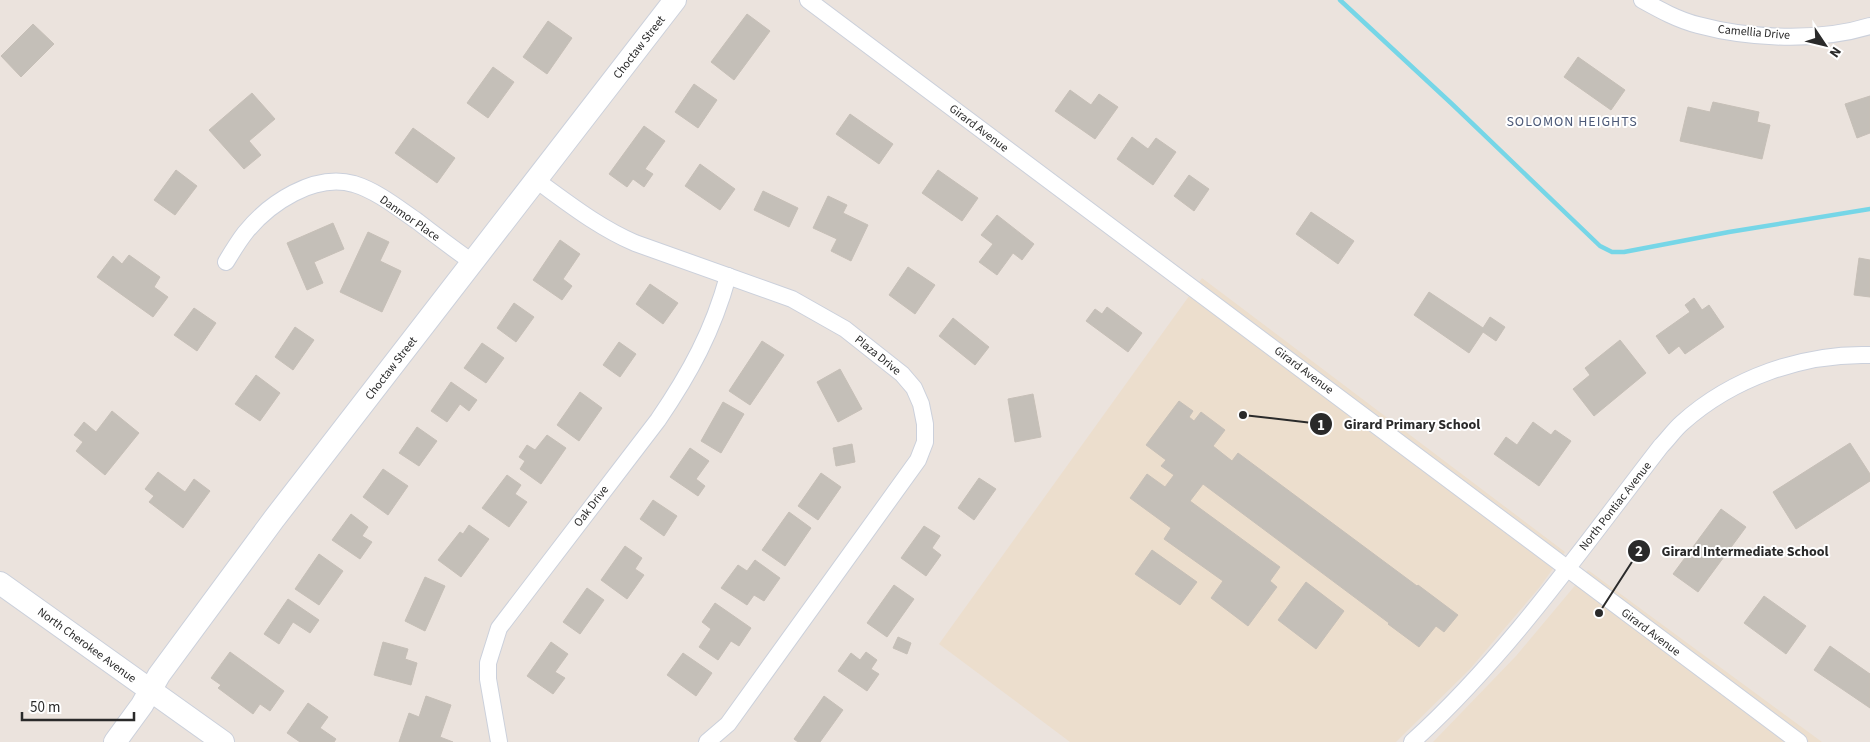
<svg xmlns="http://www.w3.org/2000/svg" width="1870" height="742" font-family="'Source Sans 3',sans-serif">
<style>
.education{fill:#ecdecd}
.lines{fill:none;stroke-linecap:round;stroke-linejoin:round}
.stream{stroke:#76d6e7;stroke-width:4.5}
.building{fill:#c4bfb8;stroke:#c6bfb7}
.street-casing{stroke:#cbd0db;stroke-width:18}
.secondary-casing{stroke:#cbd0db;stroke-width:24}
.street{stroke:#fff;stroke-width:16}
.secondary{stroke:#fff;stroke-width:22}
.labels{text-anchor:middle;stroke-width:4;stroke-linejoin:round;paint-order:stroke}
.street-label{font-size:12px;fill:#2a2a2a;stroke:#fff}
.neighbourhood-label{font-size:14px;letter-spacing:1px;fill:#4d5a78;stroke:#fff}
.leader{fill:none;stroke:#2a2a2a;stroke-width:2}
.callout-dot{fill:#2a2a2a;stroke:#fff;stroke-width:2}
.mark-label{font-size:15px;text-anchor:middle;font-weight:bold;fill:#fff}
.callout-label{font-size:14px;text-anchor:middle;font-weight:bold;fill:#2a2a2a;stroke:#fff;stroke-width:4;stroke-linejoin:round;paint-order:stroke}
</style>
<rect width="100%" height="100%" fill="#ebe3dd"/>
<g class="education">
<path d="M1202 278 1565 552 1539 588 1470 669 1396 742H1070L939 644Z"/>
<path d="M1588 570 1822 742H1433L1516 656Z"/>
</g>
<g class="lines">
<path class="stream" d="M1340 0 1452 104 1600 246 1612 252H1624L1729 232 1870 209"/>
</g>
<g class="building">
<path d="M747 14 770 31 734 80 711 62Z"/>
<path d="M548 21 572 38 547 74 523 57Z"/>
<path d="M33 24 54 44 21 77 1 56Z"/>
<path d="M1578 57 1625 90 1611 110 1564 77Z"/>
<path d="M493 67 514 82 488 118 467 103Z"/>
<path d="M694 84 717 100 698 128 675 112Z"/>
<path d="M1070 90 1091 105 1099 94 1118 107 1095 139 1055 111Z"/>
<path d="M252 93 275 119 249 141 261 155 244 169 209 130Z"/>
<path d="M1870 96V133L1857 138 1845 104Z"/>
<path d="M1713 102 1759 112 1757 122 1770 125 1762 159 1680 141 1688 107 1710 112Z"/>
<path d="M850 114 893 144 879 164 836 134Z"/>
<path d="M644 126 665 141 645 169 653 174 644 187 633 179 627 187 609 174Z"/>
<path d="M413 128 455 158 437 183 395 153Z"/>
<path d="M1132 137 1148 149 1156 138 1176 152 1153 185 1117 159Z"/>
<path d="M700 164 735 189 720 210 685 186Z"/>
<path d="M176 170 197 186 175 215 154 200Z"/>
<path d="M938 170 978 198 962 221 922 193Z"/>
<path d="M1189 175 1209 189 1194 211 1174 196Z"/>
<path d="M763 191 798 208 789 227 754 210Z"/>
<path d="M828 196 847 205 843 213 868 225 851 261 831 251 837 239 813 228Z"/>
<path d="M1311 212 1354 241 1338 264 1296 234Z"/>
<path d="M997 215 1034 244 1022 260 1013 253 997 275 979 262 993 244 981 235Z"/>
<path d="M333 223 344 249 314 262 323 283 307 290 287 243Z"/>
<path d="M368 232 389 242 380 261 401 271 382 312 340 292Z"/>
<path d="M560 240 580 254 563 279 572 286 562 300 533 280Z"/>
<path d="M129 255 160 277 154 287 168 297 153 317 97 277 113 256 122 264Z"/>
<path d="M1859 258 1870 260V297L1854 295Z"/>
<path d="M908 267 935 285 915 314 889 295Z"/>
<path d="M650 284 678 303 663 324 636 304Z"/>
<path d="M1429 292 1483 328 1490 317 1505 327 1496 341 1483 332 1469 353 1414 315Z"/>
<path d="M1694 298 1702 310 1709 305 1724 327 1685 354 1679 346 1669 354 1656 336 1690 312 1685 305Z"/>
<path d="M514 303 534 317 516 342 497 328Z"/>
<path d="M1107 307 1142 333 1128 352 1086 321 1095 309 1102 314Z"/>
<path d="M194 308 216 323 197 351 174 335Z"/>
<path d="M953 318 989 347 975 365 939 336Z"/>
<path d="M295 327 314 340 293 370 275 357Z"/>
<path d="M1620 340 1646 373 1594 416 1573 389 1590 375 1585 368Z"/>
<path d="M762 341 784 355 750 405 729 391Z"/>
<path d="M619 342 636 354 620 377 603 365Z"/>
<path d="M482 343 504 358 486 383 464 368Z"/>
<path d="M840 369 862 409 838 422 817 382Z"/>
<path d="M256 375 280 393 260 421 235 404Z"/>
<path d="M451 382 477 400 469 411 460 404 447 422 431 411Z"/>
<path d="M580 392 602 408 579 441 557 425Z"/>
<path d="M1033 394 1041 437 1015 442 1008 399Z"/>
<path d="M1179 401 1193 411 1189 417 1194 421 1201 412 1225 430 1213 446 1232 461 1238 453 1417 586 1418 585 1458 615 1444 632 1436 626 1419 647 1388 624 1389 623 1203 484 1190 501 1280 567 1270 581 1277 587 1248 626 1211 598 1223 581 1164 539 1171 528 1130 498 1147 474 1165 487 1174 475 1161 466 1166 460 1146 445Z"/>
<path d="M723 402 744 414 721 453 701 441Z"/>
<path d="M112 411 139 433 105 475 76 451 83 442 74 435 84 422 96 432Z"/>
<path d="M1533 422 1551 435 1555 430 1571 441 1539 486 1494 454 1506 437 1517 445Z"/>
<path d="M417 427 437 441 419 466 399 453Z"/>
<path d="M547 435 566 448 541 484 520 469 525 461 519 457 527 445 535 450Z"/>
<path d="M1850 443 1870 474V481L1796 529 1773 492Z"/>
<path d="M852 444 855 462 836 466 833 448Z"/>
<path d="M690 448 709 461 696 479 705 486 698 496 670 477Z"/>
<path d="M383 469 408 486 388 515 363 497Z"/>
<path d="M158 472 185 492 194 479 210 491 183 528 149 502 154 496 145 489Z"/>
<path d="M821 473 841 487 818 520 798 506Z"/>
<path d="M507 475 521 485 515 494 527 502 509 527 482 508Z"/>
<path d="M979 478 996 489 974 520 958 508Z"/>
<path d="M653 500 677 516 664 536 640 519Z"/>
<path d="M1721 509 1746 527 1698 592 1673 574Z"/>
<path d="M789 512 811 528 785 566 762 550Z"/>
<path d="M351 514 368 527 362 536 372 542 360 559 332 540Z"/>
<path d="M469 525 489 539 461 577 438 560 460 532 463 534Z"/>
<path d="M924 526 940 536 932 548 941 555 926 576 901 558Z"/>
<path d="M625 546 642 558 635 569 644 575 627 599 601 580Z"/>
<path d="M1152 550 1197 582 1180 605 1135 574Z"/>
<path d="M319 554 343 571 319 605 295 589Z"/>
<path d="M755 560 780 578 764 601 754 595 747 605 721 588 738 565 747 571Z"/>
<path d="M425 577 445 586 425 631 405 621Z"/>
<path d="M1306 582 1344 611 1316 649 1278 620Z"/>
<path d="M894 585 914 599 887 637 867 623Z"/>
<path d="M587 588 604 600 580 634 563 622Z"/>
<path d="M1764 596 1806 626 1786 654 1744 623Z"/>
<path d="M288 599 319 620 310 633 293 622 279 644 264 634Z"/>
<path d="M715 603 751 628 739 646 731 641 718 660 699 647 711 629 702 622Z"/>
<path d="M898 637 911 643 907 654 893 648Z"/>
<path d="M383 642 408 649 405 659 417 663 411 685 374 675Z"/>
<path d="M551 642 568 654 555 672 565 678 553 694 527 676Z"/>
<path d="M1830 646 1870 674V708L1814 670Z"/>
<path d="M230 652 284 691 270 711 260 704 253 714 218 688 221 685 211 678Z"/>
<path d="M866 652 877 660 871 669 879 674 867 691 838 671 851 653 860 660Z"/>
<path d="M683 653 712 673 696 696 667 675Z"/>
<path d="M426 696 451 705 440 737 453 742H399L409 713 419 717Z"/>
<path d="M824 696 843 710 820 742H798L794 739Z"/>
<path d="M308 703 328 717 320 728 336 739 334 742H300L287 733Z"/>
</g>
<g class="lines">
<g class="street-casing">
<g id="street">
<path d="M808 0 1799 742"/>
<path d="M1642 0C1660 10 1678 20 1698 25 1750 39 1819 42 1870 26"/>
<path d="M536 180C568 203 598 227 635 243L792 299 845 329 902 374 914 388 921 404 925 424V442L918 460 728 724 707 742"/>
<path d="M226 262C232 252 238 242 245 233 269 203 314 173 354 184 377 191 398 208 417 221 435 235 454 249 472 262"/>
<path d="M499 742 488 679V663L499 628 658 420C690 373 713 331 728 276"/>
<path d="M1412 742C1508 655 1582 548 1661 446 1668 439 1674 430 1682 423 1732 378 1803 353 1870 355"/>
</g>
</g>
<g class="secondary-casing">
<g id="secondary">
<path d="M0 583 223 742"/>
<path d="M115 742 142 705 159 675 274 519 675 0"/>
</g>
</g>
<use href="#street" class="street"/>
<use href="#secondary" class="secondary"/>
</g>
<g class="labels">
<g class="street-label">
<text transform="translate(1754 32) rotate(5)" y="4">Camellia Drive</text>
<text transform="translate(639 47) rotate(-52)" y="4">Choctaw Street</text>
<text transform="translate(979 128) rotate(37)" y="4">Girard Avenue</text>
<text transform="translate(410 218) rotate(35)" y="4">Danmor Place</text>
<text transform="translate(878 355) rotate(39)" y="4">Plaza Drive</text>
<text transform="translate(391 368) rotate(-52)" y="4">Choctaw Street</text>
<text transform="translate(1304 370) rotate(37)" y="4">Girard Avenue</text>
<text transform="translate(591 506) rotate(-52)" y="4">Oak Drive</text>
<text transform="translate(1615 506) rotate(-52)" y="4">North Pontiac Avenue</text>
<text transform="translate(1651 632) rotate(37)" y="4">Girard Avenue</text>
<text transform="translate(87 645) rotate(36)" y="4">North Cherokee Avenue</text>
</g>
<g class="neighbourhood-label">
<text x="1572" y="126">SOLOMON HEIGHTS</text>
</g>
</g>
<path class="leader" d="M1243 415L1321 424M1599 613L1639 551"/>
<g class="callout-dot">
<circle cx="1243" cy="415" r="5"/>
<circle cx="1599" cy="613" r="5"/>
<circle cx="1321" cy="424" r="12"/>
<circle cx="1639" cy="551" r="12"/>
</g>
<g class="mark-label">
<text x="1321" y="430">1</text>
<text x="1639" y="556">2</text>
</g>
<g class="callout-label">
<text x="1412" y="429">Girard Primary School</text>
<text x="1745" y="556">Girard Intermediate School</text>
</g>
<g transform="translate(1825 45) rotate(125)" stroke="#ffffff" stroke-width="4" paint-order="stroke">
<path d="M0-4L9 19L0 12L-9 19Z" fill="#2a2a2a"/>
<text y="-8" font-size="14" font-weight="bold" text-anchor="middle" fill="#2a2a2a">N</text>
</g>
<path d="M22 712v8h112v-8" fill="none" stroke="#2a2a2a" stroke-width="2.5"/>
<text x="30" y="712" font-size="15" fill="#2a2a2a" stroke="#ffffff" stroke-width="4" paint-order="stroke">50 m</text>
</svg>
